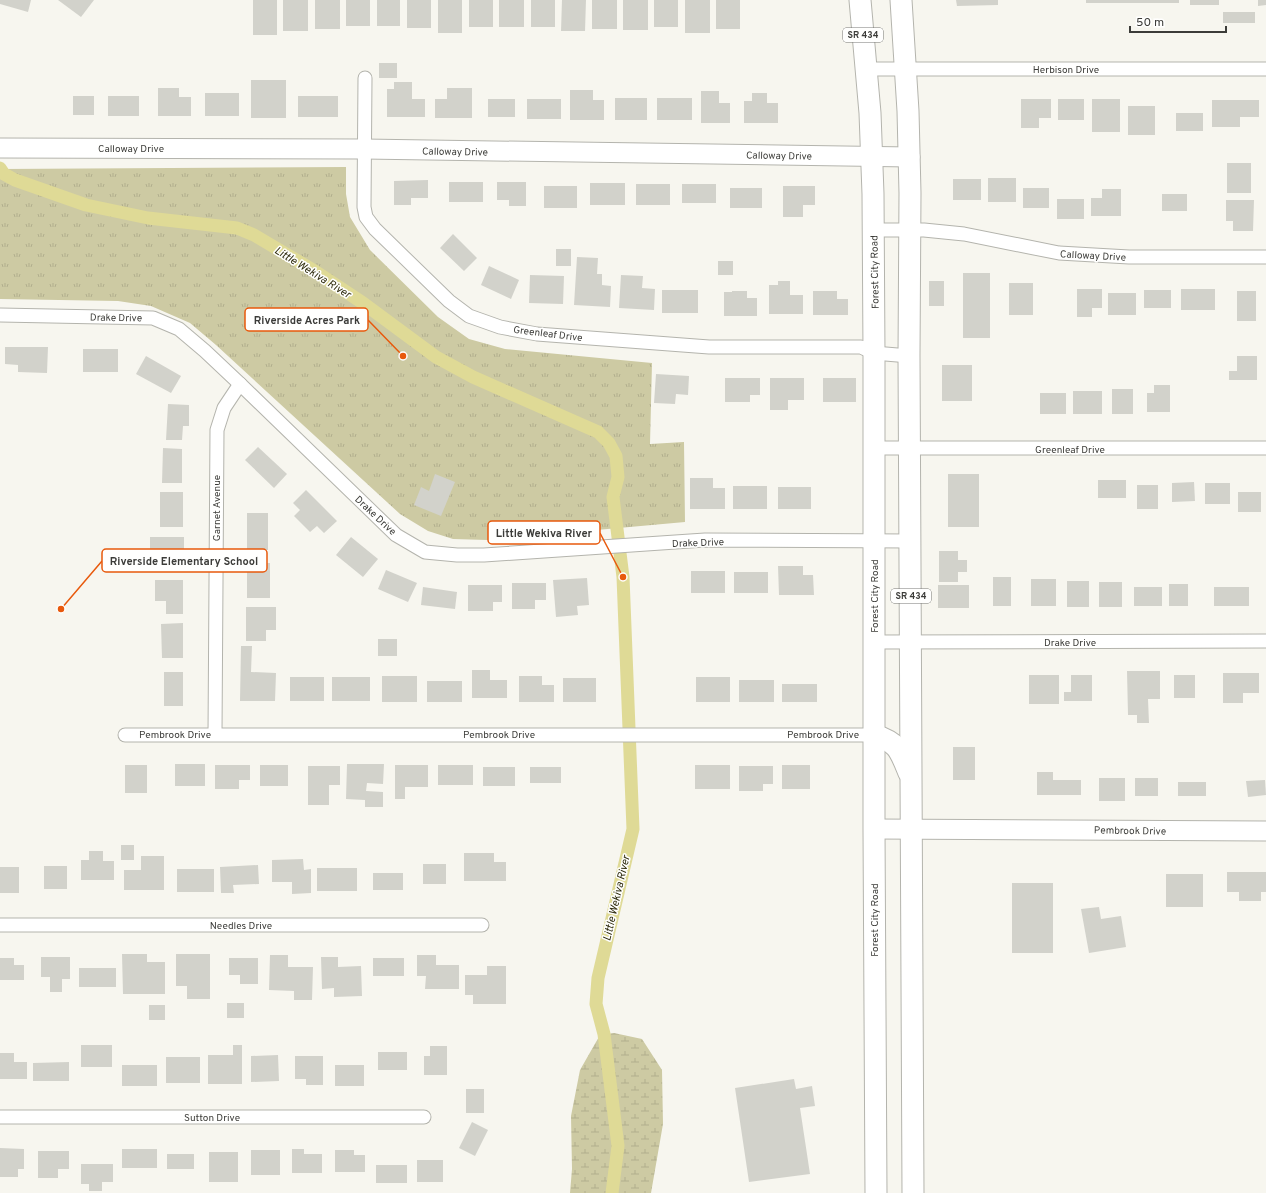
<svg xmlns="http://www.w3.org/2000/svg" width="1266" height="1193" font-family="Overpass,sans-serif">
<style>
.grass{fill:url(#grass-tufts)}
.wetland{fill:url(#wetland-marsh)}
.lines{fill:none;stroke-linecap:round;stroke-linejoin:round}
.canal{stroke:#dfda96;stroke-width:13}
.building{fill:#d2d2cb}
.street-casing{stroke:#b4b4ad;stroke-width:15}
.secondary-casing{stroke:#b4b4ad;stroke-width:21}
.primary-casing{stroke:#b4b4ad;stroke-width:23}
.street{stroke:#fff;stroke-width:13}
.secondary{stroke:#fff;stroke-width:19}
.primary{stroke:#fff;stroke-width:21}
.labels{text-anchor:middle;stroke-width:3;stroke-linejoin:round;paint-order:stroke}
.shield{fill:#fffffe;stroke:#767674;stroke-width:1}
.shield-label{font-size:9px;font-weight:bold;fill:#3c3c39}
.street-label{font-size:10px;fill:#3c3c39;stroke:#fffffe}
.water-label{font-size:11px;font-style:italic;fill:#2f2c0e;stroke:#fffffe}
.leader{fill:none;stroke:#e8590c;stroke-width:1.5}
.callout-dot{fill:#e8590c;stroke:#fffffe;stroke-width:1.5}
.callout{fill:#fffffe;stroke:#e8590c;stroke-width:1.5}
.callout-label{font-size:11px;text-anchor:middle;font-weight:bold;fill:#3c3c39}
</style>
<defs>
<pattern id="grass-tufts" width="24" height="20" patternUnits="userSpaceOnUse"><rect width="24" height="20" fill="#cdcaa3"/><path d="M3 7l-1-3M5 7V3M7 7l1-3M15 17l-1-3M17 17v-4M19 17l1-3" fill="none" stroke="#b1ae8d"/></pattern>
<pattern id="wetland-marsh" width="20" height="14" patternUnits="userSpaceOnUse"><rect width="20" height="14" fill="#cdcaa3"/><path d="M1 5h8M5 5V1M11 12h8M15 12V8" fill="none" stroke="#b1ae8d"/></pattern>
</defs>
<rect width="100%" height="100%" fill="#f7f6ef"/>
<path class="grass" d="M346 167V194L350 217 370 250 438 317 469 339 505 349 652 363 650 444 684 442 685 522 487 540 453 539 428 531 400 514 216 345 190 323 151 306 118 301 0 299V169Z"/>
<path class="wetland" d="M614 1033 642 1039 662 1070 663 1124 651 1193H570L572 1169 571 1116 580 1070 600 1035Z"/>
<g class="lines">
<path class="canal" d="M0 168 4 174 15 180 86 205 148 218 237 228 254 235 313 270 363 303 436 357 473 377 598 432 609 443 616 456 618 477 613 497 623 577 633 829 598 978 596 1004 604 1034 618 1146 612 1193"/>
</g>
<g class="building">
<path d="M0 0H31L28 12 0 4Z"/>
<path d="M58 0H94L81 17Z"/>
<rect x="253" y="0" width="24" height="35"/>
<rect x="283" y="0" width="25" height="31"/>
<rect x="315" y="0" width="25" height="29"/>
<rect x="346" y="0" width="24" height="26"/>
<rect x="377" y="0" width="23" height="26"/>
<rect x="407" y="0" width="24" height="28"/>
<rect x="438" y="0" width="24" height="33"/>
<rect x="469" y="0" width="24" height="27"/>
<rect x="499" y="0" width="25" height="27"/>
<rect x="531" y="0" width="24" height="27"/>
<path d="M562 0H586L585 31H561Z"/>
<rect x="592" y="0" width="25" height="29"/>
<rect x="623" y="0" width="25" height="30"/>
<rect x="654" y="0" width="24" height="27"/>
<rect x="685" y="0" width="25" height="33"/>
<rect x="716" y="0" width="24" height="29"/>
<path d="M956 0H998V5L957 6Z"/>
<rect x="1086" y="0" width="93" height="3"/>
<rect x="1190" y="0" width="29" height="5"/>
<path d="M1258 0H1266V5L1258 6Z"/>
<rect x="1223" y="12" width="32" height="11"/>
<rect x="379" y="63" width="18" height="15"/>
<rect x="251" y="80" width="35" height="38"/>
<path d="M394 82H412V99H425V117H387V89H394Z"/>
<path d="M158 88H179V97H191V116H158Z"/>
<path d="M447 88H472V118H435V99H447Z"/>
<path d="M570 90H593V100H604V120H570Z"/>
<path d="M701 91H719V103H730V123H701Z"/>
<rect x="205" y="93" width="34" height="23"/>
<path d="M752 93H767V103H778V123H744V101H752Z"/>
<rect x="73" y="96" width="21" height="19"/>
<rect x="108" y="96" width="31" height="20"/>
<rect x="298" y="96" width="40" height="21"/>
<rect x="615" y="98" width="32" height="22"/>
<rect x="657" y="98" width="35" height="22"/>
<rect x="488" y="99" width="27" height="18"/>
<rect x="527" y="99" width="34" height="20"/>
<path d="M1021 99H1051V118H1039V128H1021Z"/>
<rect x="1058" y="99" width="26" height="21"/>
<rect x="1092" y="99" width="28" height="33"/>
<path d="M1212 100H1259V117H1240V127H1212Z"/>
<rect x="1128" y="106" width="27" height="29"/>
<rect x="1176" y="113" width="27" height="18"/>
<rect x="1227" y="163" width="24" height="30"/>
<rect x="988" y="178" width="28" height="24"/>
<rect x="953" y="179" width="28" height="21"/>
<path d="M428 180V198H411V205H394V181Z"/>
<rect x="449" y="182" width="34" height="20"/>
<path d="M497 182H526V206H509V200H497Z"/>
<rect x="590" y="183" width="35" height="22"/>
<rect x="636" y="184" width="34" height="21"/>
<rect x="682" y="184" width="34" height="19"/>
<rect x="544" y="186" width="33" height="22"/>
<path d="M783 186H815V205H803V217H783Z"/>
<rect x="730" y="188" width="32" height="20"/>
<rect x="1023" y="188" width="26" height="20"/>
<path d="M1102 189H1121V216H1091V198H1102Z"/>
<rect x="1162" y="194" width="25" height="17"/>
<rect x="1057" y="199" width="27" height="20"/>
<path d="M1226 200H1254L1253 231H1233V221H1226Z"/>
<path d="M453 234 477 258 464 271 440 248Z"/>
<rect x="556" y="249" width="15" height="17"/>
<path d="M577 257 598 258 597 274H602V285L611 286 610 307 574 305Z"/>
<rect x="718" y="261" width="15" height="14"/>
<path d="M489 266 519 280 511 299 481 285Z"/>
<rect x="963" y="273" width="27" height="65"/>
<path d="M530 275 564 276 563 304 529 303Z"/>
<path d="M621 275 643 276 642 288 655 289 654 310 619 308Z"/>
<path d="M778 281H790V295H803V314H769V285H778Z"/>
<rect x="929" y="281" width="15" height="25"/>
<rect x="1009" y="283" width="24" height="32"/>
<path d="M1077 289H1102V308H1092V317H1077Z"/>
<rect x="1181" y="289" width="34" height="21"/>
<rect x="662" y="290" width="36" height="23"/>
<rect x="1144" y="290" width="27" height="18"/>
<path d="M732 291H747V298H757V316H724V292H732Z"/>
<path d="M813 291H837V299H848V315H813Z"/>
<rect x="1237" y="291" width="19" height="30"/>
<rect x="1108" y="293" width="28" height="22"/>
<path d="M5 347H48L47 373 18 372V365L5 364Z"/>
<rect x="83" y="349" width="35" height="23"/>
<path d="M146 356 181 376 171 393 136 374Z"/>
<path d="M1237 356H1257V380H1229V371H1237Z"/>
<rect x="942" y="365" width="30" height="36"/>
<path d="M656 374 689 376 688 395 676 394 675 404 654 403Z"/>
<path d="M725 378H760V395H750V402H725Z"/>
<path d="M770 378H804V400H788V410H770Z"/>
<rect x="823" y="378" width="33" height="24"/>
<path d="M1154 385H1170V412H1147V393H1154Z"/>
<rect x="1112" y="389" width="21" height="25"/>
<rect x="1073" y="391" width="29" height="23"/>
<rect x="1040" y="393" width="26" height="21"/>
<path d="M168 404 189 405V426H183L182 440H166Z"/>
<path d="M258 447 287 474 274 488 245 460Z"/>
<path d="M163 448 182 449V483H162Z"/>
<path d="M435 474 455 482 441 516 414 505 421 487 429 491Z"/>
<rect x="948" y="474" width="31" height="53"/>
<path d="M690 478H713V488H725V509H690Z"/>
<rect x="1098" y="480" width="28" height="18"/>
<path d="M1194 482 1195 501 1172 502V483Z"/>
<rect x="1205" y="483" width="25" height="21"/>
<rect x="1137" y="485" width="21" height="24"/>
<rect x="733" y="486" width="34" height="23"/>
<rect x="778" y="487" width="33" height="22"/>
<path d="M306 490 337 521 324 533 317 526 310 532 294 516 300 510 293 503Z"/>
<rect x="160" y="492" width="23" height="35"/>
<rect x="1238" y="492" width="23" height="20"/>
<rect x="247" y="513" width="21" height="37"/>
<path d="M150 537H184V571H161V560H150Z"/>
<path d="M351 537 378 559 363 577 336 555Z"/>
<path d="M939 551H958V560H967V572H958V582H939Z"/>
<rect x="247" y="563" width="23" height="35"/>
<path d="M778 566H803V575H813L814 595H779Z"/>
<path d="M386 570 417 583 408 602 378 589Z"/>
<rect x="691" y="571" width="34" height="22"/>
<rect x="734" y="572" width="34" height="21"/>
<rect x="993" y="577" width="18" height="29"/>
<path d="M587 578 589 605 577 606 578 615 556 617 553 580Z"/>
<rect x="1031" y="579" width="25" height="27"/>
<path d="M155 580H183V614H166V601H155Z"/>
<rect x="1067" y="581" width="22" height="26"/>
<rect x="1099" y="582" width="23" height="25"/>
<path d="M512 583H546V600H535V609H512Z"/>
<rect x="1169" y="584" width="19" height="22"/>
<path d="M468 585H502V602H493V611H468Z"/>
<rect x="938" y="585" width="31" height="23"/>
<path d="M423 587 457 592 455 609 421 605Z"/>
<rect x="1134" y="587" width="28" height="19"/>
<rect x="1214" y="587" width="35" height="19"/>
<path d="M246 607H276V630H266V641H246Z"/>
<path d="M183 623V658H162L161 624Z"/>
<rect x="378" y="639" width="19" height="17"/>
<path d="M241 646H252L251 672 276 673 275 701H240Z"/>
<path d="M472 670H490V680H507V698H472Z"/>
<path d="M1127 671H1160V699H1148L1149 723H1137V715H1128Z"/>
<rect x="164" y="672" width="19" height="34"/>
<path d="M1223 673H1259V693H1243V703H1223Z"/>
<rect x="1029" y="675" width="30" height="29"/>
<path d="M1071 675H1092V701H1064V692H1071Z"/>
<rect x="1174" y="675" width="21" height="23"/>
<rect x="382" y="676" width="35" height="26"/>
<path d="M519 676H542V685H554V702H519Z"/>
<rect x="290" y="677" width="34" height="24"/>
<rect x="332" y="677" width="38" height="24"/>
<rect x="696" y="677" width="34" height="25"/>
<rect x="563" y="678" width="33" height="24"/>
<rect x="739" y="680" width="35" height="22"/>
<rect x="427" y="681" width="35" height="21"/>
<rect x="782" y="684" width="35" height="18"/>
<rect x="953" y="747" width="22" height="33"/>
<rect x="175" y="764" width="30" height="22"/>
<path d="M347 764H384L383 784 367 783 366 791 383 792V807H365V800L346 799Z"/>
<rect x="125" y="765" width="22" height="28"/>
<path d="M215 765H250V780H239V789H215Z"/>
<rect x="260" y="765" width="28" height="21"/>
<path d="M395 765H428V787H405V799H395Z"/>
<rect x="438" y="765" width="35" height="20"/>
<rect x="695" y="765" width="35" height="24"/>
<rect x="782" y="765" width="28" height="24"/>
<path d="M308 766H340V785H329V805H308Z"/>
<path d="M739 766H773V784H763V791H739Z"/>
<rect x="483" y="767" width="32" height="19"/>
<rect x="530" y="767" width="31" height="16"/>
<path d="M1037 772H1053V780H1081V795H1037Z"/>
<rect x="1099" y="778" width="26" height="23"/>
<rect x="1135" y="778" width="23" height="18"/>
<path d="M1265 780 1266 795 1248 797 1246 781Z"/>
<rect x="1178" y="782" width="28" height="14"/>
<rect x="121" y="845" width="13" height="15"/>
<path d="M89 851H103V861H114V880H81V860H89Z"/>
<path d="M464 853H494V862H506V881H464Z"/>
<path d="M141 856H164V890H124V870H141Z"/>
<path d="M303 859 304 870 311 869V893L292 894V882H272V860Z"/>
<rect x="423" y="864" width="23" height="20"/>
<path d="M258 865 259 884 233 885 234 893H221L220 867Z"/>
<rect x="44" y="866" width="23" height="23"/>
<rect x="0" y="867" width="19" height="26"/>
<rect x="317" y="868" width="40" height="23"/>
<rect x="177" y="869" width="37" height="23"/>
<path d="M1227 872H1266V892H1261V901H1239V892H1227Z"/>
<rect x="373" y="873" width="30" height="17"/>
<rect x="1166" y="874" width="37" height="33"/>
<rect x="1012" y="883" width="41" height="70"/>
<path d="M1099 907 1101 919 1121 916 1126 947 1089 953 1081 909Z"/>
<path d="M122 954H147V962H165V994H123Z"/>
<path d="M176 954H210V999H187V986H176Z"/>
<path d="M270 955H288V967H313L312 1000H294V991L269 990Z"/>
<path d="M417 955H436V965H459V989H425L426 976H417Z"/>
<path d="M41 957H70V979H62V992H50V977H41Z"/>
<path d="M321 957H338V967L361 966 362 996 334 997V988L322 989Z"/>
<path d="M0 958H14V965H24V980H0Z"/>
<path d="M229 958H258V984H240V975H229Z"/>
<rect x="373" y="958" width="31" height="18"/>
<path d="M487 966H506V1004H473V995H465V975H487Z"/>
<rect x="79" y="968" width="37" height="19"/>
<rect x="227" y="1003" width="17" height="15"/>
<rect x="149" y="1005" width="16" height="15"/>
<rect x="81" y="1045" width="31" height="22"/>
<path d="M233 1045H242V1084H208V1055H233Z"/>
<path d="M430 1046H447V1075H424V1056H430Z"/>
<rect x="378" y="1052" width="29" height="18"/>
<path d="M0 1053H14V1062H27V1079H0Z"/>
<path d="M278 1055 279 1081 251 1082V1056Z"/>
<path d="M295 1056H323V1085H306V1079H295Z"/>
<rect x="166" y="1057" width="34" height="26"/>
<path d="M69 1062V1081H33V1063Z"/>
<rect x="122" y="1065" width="35" height="21"/>
<rect x="335" y="1065" width="29" height="21"/>
<path d="M794 1079 796 1089 812 1086 815 1106 800 1108 810 1174 749 1182 735 1088Z"/>
<rect x="466" y="1089" width="18" height="24"/>
<path d="M472 1122 488 1130 475 1156 459 1148Z"/>
<path d="M0 1148 24 1149V1169H18V1177H0Z"/>
<rect x="122" y="1149" width="35" height="19"/>
<path d="M292 1149H304V1154H322V1173H292Z"/>
<rect x="251" y="1150" width="29" height="25"/>
<path d="M335 1150H354V1155H365V1172H335Z"/>
<path d="M38 1151H69V1169H58V1178H38Z"/>
<rect x="209" y="1152" width="29" height="30"/>
<rect x="167" y="1154" width="27" height="15"/>
<rect x="417" y="1160" width="26" height="22"/>
<path d="M81 1164H113V1182H102V1191H89V1184H81Z"/>
<rect x="376" y="1165" width="31" height="18"/>
</g>
<g class="lines">
<g class="street-casing">
<g id="street">
<path d="M866 69H1266"/>
<path d="M365 78 364 207 366 217 375 229 449 301 469 316 500 327 537 334 709 347H861L874 353 909 356"/>
<path d="M873 230H924L964 234 1059 253 1129 257H1266"/>
<path d="M0 315 153 318 179 329 205 351 240 384 396 535 425 552 457 555H484L705 540 911 541"/>
<path d="M874 448H1266"/>
<path d="M874 642 1266 641"/>
<path d="M215 734 217 430 224 408 240 384"/>
<path d="M125 735H874"/>
<path d="M0 925H482"/>
<path d="M0 1117H424"/>
</g>
</g>
<g class="secondary-casing">
<g id="secondary">
<path d="M0 148 364 149 910 157"/>
<path d="M874 829 1266 831"/>
</g>
</g>
<g class="primary-casing">
<g id="primary">
<path d="M860 0 870 113 873 194 874 353V829L876 1193"/>
<path d="M901 0 908 111 910 193 909 356 913 1193"/>
<path d="M874 735C898 742 900 751 909 773"/>
</g>
</g>
<use href="#street" class="street"/>
<use href="#secondary" class="secondary"/>
<use href="#primary" class="primary"/>
</g>
<g class="labels">
<g class="shield">
<rect x="843" y="28" width="40" height="14" rx="3"/>
<rect x="891" y="589" width="40" height="14" rx="3"/>
</g>
<g class="shield-label">
<text x="863" y="38">SR 434</text>
<text x="911" y="599">SR 434</text>
</g>
<g class="street-label">
<text x="1066" y="73">Herbison Drive</text>
<text x="131" y="152">Calloway Drive</text>
<text transform="translate(455 151) rotate(1)" y="4">Calloway Drive</text>
<text transform="translate(779 155) rotate(1)" y="4">Calloway Drive</text>
<text transform="translate(1093 255) rotate(3)" y="4">Calloway Drive</text>
<text transform="translate(874 272) rotate(-91)" y="4">Forest City Road</text>
<text transform="translate(116 317) rotate(1)" y="4">Drake Drive</text>
<text transform="translate(548 333) rotate(7)" y="4">Greenleaf Drive</text>
<text x="1070" y="453">Greenleaf Drive</text>
<text transform="translate(216 508) rotate(-90)" y="4">Garnet Avenue</text>
<text transform="translate(376 515) rotate(43)" y="4">Drake Drive</text>
<text transform="translate(698 542) rotate(-2)" y="4">Drake Drive</text>
<text transform="translate(874 596) rotate(-90)" y="4">Forest City Road</text>
<text x="1070" y="646">Drake Drive</text>
<text x="175" y="738">Pembrook Drive</text>
<text x="499" y="738">Pembrook Drive</text>
<text x="823" y="738">Pembrook Drive</text>
<text transform="translate(1130 830) rotate(1)" y="4">Pembrook Drive</text>
<text transform="translate(874 920) rotate(-90)" y="4">Forest City Road</text>
<text x="241" y="929">Needles Drive</text>
<text x="212" y="1121">Sutton Drive</text>
</g>
<g class="water-label">
<text transform="translate(313 272) rotate(32)" y="4">Little Wekiva River</text>
<text transform="translate(616 898) rotate(-77)" y="4">Little Wekiva River</text>
</g>
</g>
<path class="leader" d="M403 356L368 320M623 577L600 533M61 609L102 561"/>
<g class="callout-dot">
<circle cx="403" cy="356" r="4"/>
<circle cx="623" cy="577" r="4"/>
<circle cx="61" cy="609" r="4"/>
</g>
<g class="callout">
<rect x="245" y="308" width="123" height="23" rx="4"/>
<rect x="488" y="521" width="112" height="23" rx="4"/>
<rect x="102" y="549" width="165" height="23" rx="4"/>
</g>
<g class="callout-label">
<text x="307" y="324">Riverside Acres Park</text>
<text x="544" y="537">Little Wekiva River</text>
<text x="184" y="565">Riverside Elementary School</text>
</g>
<path d="M1130 26v6h96v-6" fill="none" stroke="#3c3c39" stroke-width="2"/>
<text x="1136" y="26" font-size="12" fill="#3c3c39" stroke="#fffffe" stroke-width="3" paint-order="stroke">50 m</text>
</svg>
